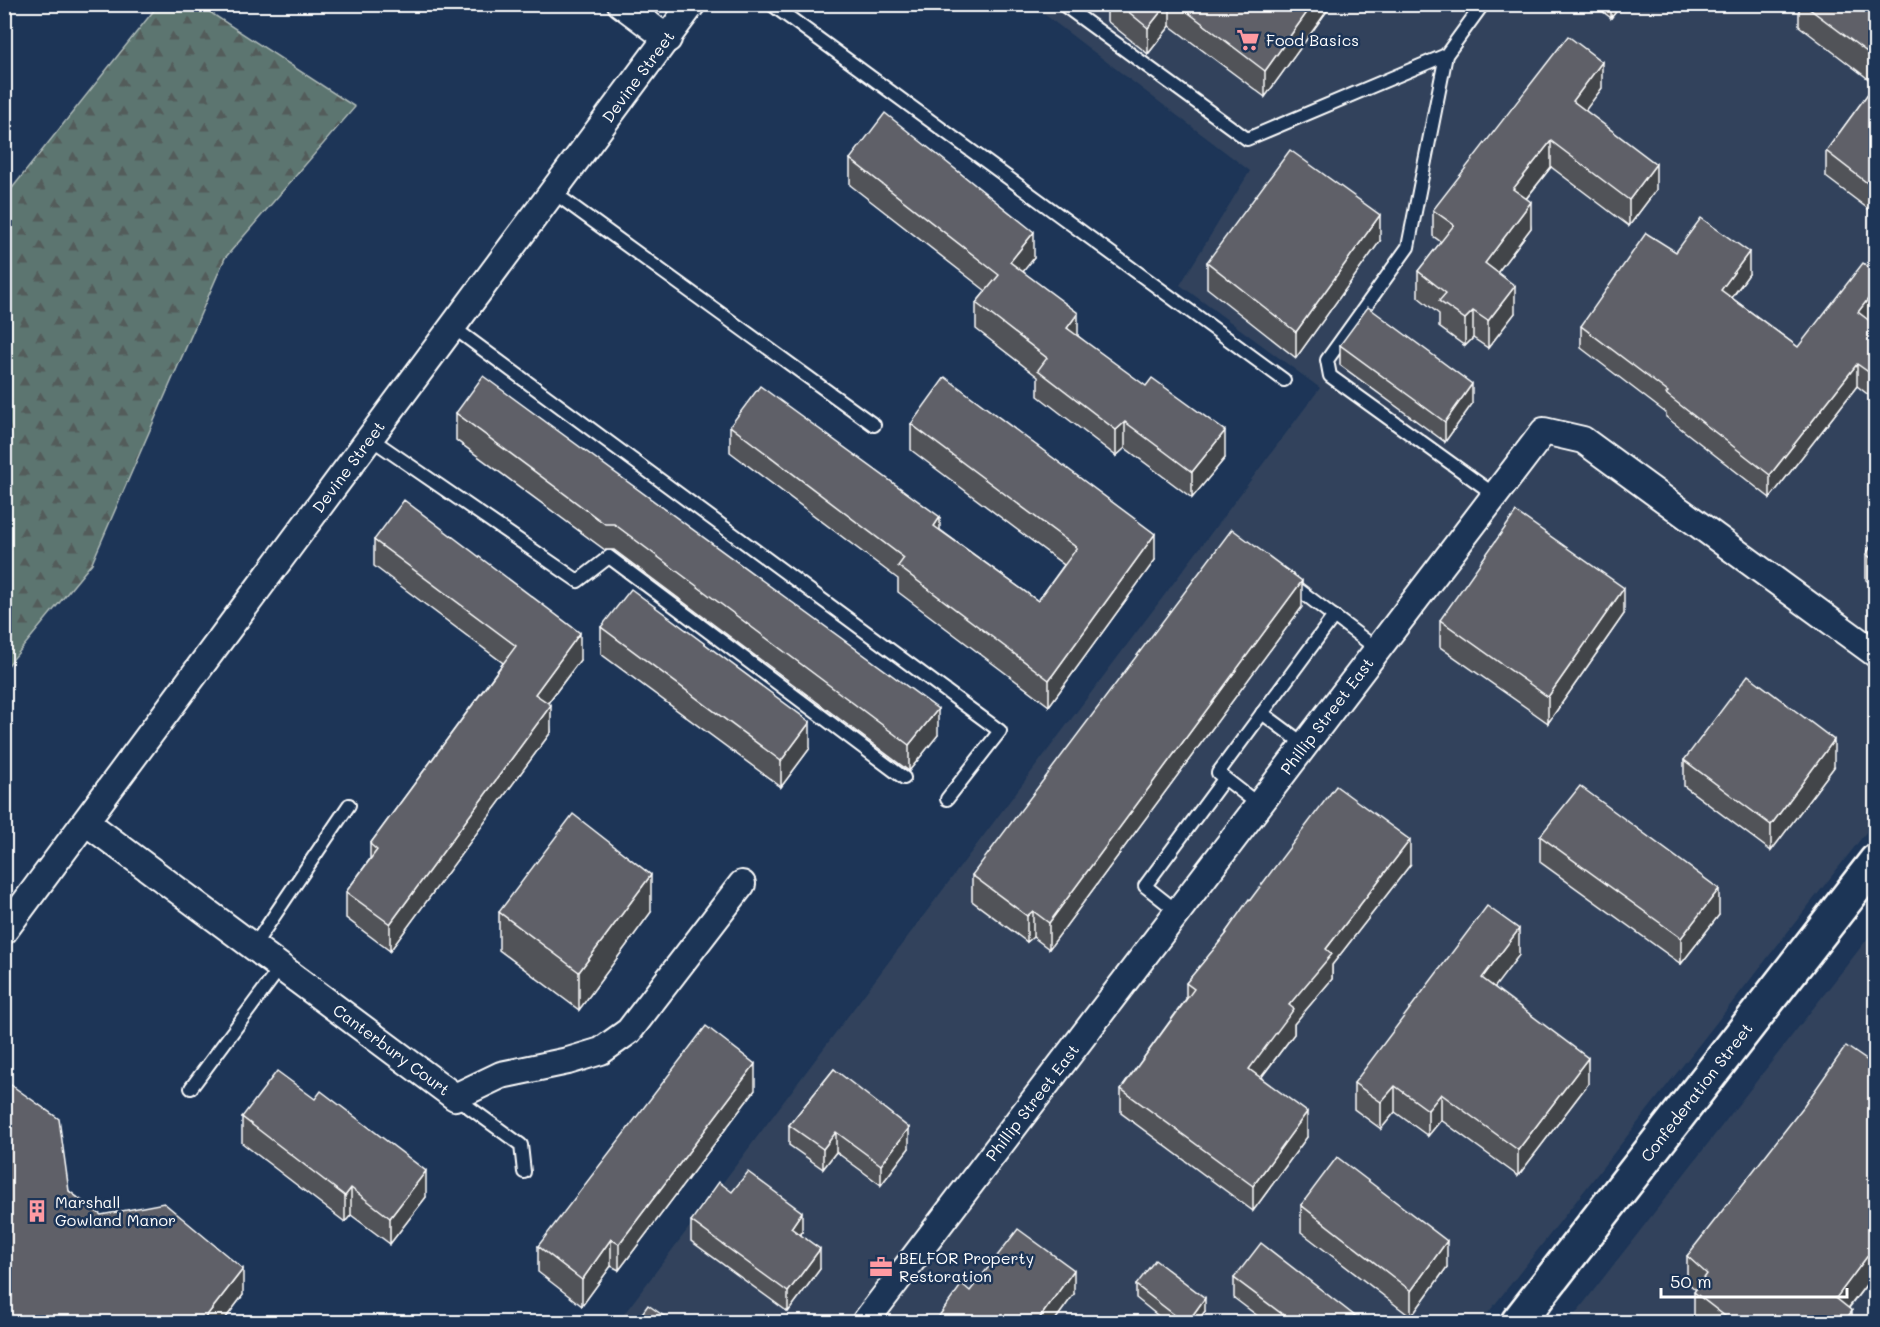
<svg xmlns="http://www.w3.org/2000/svg" width="1880" height="1327" font-family="Mali,sans-serif">
<style>
.built{fill:#30425c}
.forest{fill:url(#forest-firs);stroke:#aebab8;stroke-width:1.5}
.lines{fill:none;stroke-linecap:round;stroke-linejoin:round}
.lane-casing{stroke:#fff;stroke-width:16}
.street-casing{stroke:#fff;stroke-width:30}
.secondary-casing{stroke:#fff;stroke-width:38}
.lane{stroke:#1d3557;stroke-width:12}
.street{stroke:#1d3557;stroke-width:26}
.secondary{stroke:#1d3557;stroke-width:33}
.wall{fill:#515359;stroke:#fff;stroke-width:1.5}
.shaded-wall{fill:#424449;stroke:#fff;stroke-width:1.5}
.building{fill:#5e6168;stroke:#fff;stroke-width:1.5}
.labels{text-anchor:middle;stroke-width:5;stroke-linejoin:round;paint-order:stroke}
.poi-label{font-size:16px;fill:#fff;stroke:#1d3557;text-anchor:start}
.street-label{font-size:16px;fill:#fff;stroke:#1d3557}
</style>
<defs>
<pattern id="forest-firs" width="22" height="20" patternUnits="userSpaceOnUse" patternTransform="scale(1.5)"><rect width="22" height="20" fill="#5c7470"/><path d="M5 1l3.5 6h-7zM16 11l3.5 6h-7z" fill="#525c5a"/></pattern>
</defs>
<rect width="100%" height="100%" fill="#1d3557"/>
<filter id="ink" filterUnits="userSpaceOnUse"><feTurbulence type="fractalNoise" baseFrequency=".0167" numOctaves="2"/><feDisplacementMap in="SourceGraphic" scale="12" xChannelSelector="R" yChannelSelector="G"/><feConvolveMatrix kernelMatrix="1 2 1 2 8 2 1 2 1" color-interpolation-filters="sRGB"/></filter>
<g filter="url(#ink)">
<g class="built">
<path d="M1032 5H1875V821L1481 1322H618L1320 388 1180 285 1250 171Z"/>
<path d="M1875 929V1322H1569Z"/>
</g>
<path class="forest" d="M159 4 199 5 355 107 225 258 92 563 5 669V197Z"/>
<g class="lines">
<g class="lane-casing">
<g id="lane">
<path d="M771 4 1284 380"/>
<path d="M1062 4 1247 139 1446 55"/>
<path d="M1483 4 1446 55 1408 247 1327 360 1330 376 1495 495"/>
<path d="M553 192 874 425"/>
<path d="M454 328 1000 731 947 799"/>
<path d="M370 438 578 581 609 557 904 778"/>
<path d="M1290 583 1377 649"/>
<path d="M1262 713 1305 745"/>
<path d="M1259 805 1218 773 1334 616"/>
<path d="M1178 912 1145 886 1224 779"/>
<path d="M253 947 349 805"/>
<path d="M191 1088 280 968"/>
<path d="M455 1097 521 1145 524 1172"/>
</g>
</g>
<g class="street-casing">
<g id="street">
<path d="M621 4 668 39"/>
<path id="s1" d="M86 822 455 1097 501 1075 568 1061 601 1051 629 1031 742 884"/>
<path id="s2" d="M4 931 692 4"/>
<path id="s3" d="M865 1322 1544 431 1583 440 1876 654"/>
</g>
</g>
<g class="secondary-casing">
<g id="secondary">
<path id="s4" d="M1518 1322 1876 861"/>
</g>
</g>
<use href="#lane" class="lane"/>
<use href="#street" class="street"/>
<use href="#secondary" class="secondary"/>
</g>
<g class="wall">
<path d="M1107 4H1332L1265 97 1170 26 1148 54 1107 21Z"/>
<path d="M1593 4H1622L1611 18Z"/>
<path d="M1799 4H1875V84L1799 26Z"/>
<path d="M1875 84V214L1826 177V151Z"/>
<path d="M1602 88 1585 110 1656 190 1629 226 1551 167 1526 199 1531 228 1497 273 1515 313 1488 348 1473 338 1465 346 1439 327V314L1418 297V271L1441 242 1433 236V210Z"/>
<path d="M850 159 1034 258 1023 271 1078 336 1225 458 1192 498 1125 448 1116 456 1038 396V377L976 329V303L986 291 850 185Z"/>
<path d="M1380 241 1296 358 1207 288V262Z"/>
<path d="M1676 252 1749 274 1732 298 1798 347 1875 313 1869 321 1875 325 1870 396 1857 386 1770 498 1666 417V413L1581 348V326Z"/>
<path d="M1340 345 1472 404 1445 442 1340 365Z"/>
<path d="M456 413 938 735 909 771 614 550H605L456 440Z"/>
<path d="M911 424 1155 560 1049 706 898 592V579L730 452V426L940 530 1038 601 1064 565 911 450Z"/>
<path d="M374 540 580 660 548 703 551 732 390 951 346 918V892L370 859V844L503 663 374 566Z"/>
<path d="M1875 540V588L1866 580V554Z"/>
<path d="M1302 607 1049 949 1033 937 1027 942 972 901V875Z"/>
<path d="M1624 614 1548 723 1440 647V620Z"/>
<path d="M601 627 810 748 781 787 601 654Z"/>
<path d="M1684 760 1834 767 1771 851 1684 786Z"/>
<path d="M1540 836 1719 915 1681 964 1540 862Z"/>
<path d="M1410 865 1332 965V979L1294 1024V1034L1261 1078 1307 1137 1253 1211 1121 1113V1089L1186 999V983L1226 935V932L1250 900Z"/>
<path d="M499 912H651L579 1010 499 950Z"/>
<path d="M1519 955 1494 987 1588 1084 1518 1176 1441 1120 1428 1136 1395 1112 1381 1129 1354 1109V1083Z"/>
<path d="M1875 1066V1273L1849 1308 1852 1323H1700L1694 1318V1292L1696 1290 1687 1282V1256Z"/>
<path d="M834 1069 909 1148 881 1185 836 1152 823 1169 789 1145V1125Z"/>
<path d="M4 1080 69 1191 101 1215 243 1295 222 1323H4L5 1211 4 1205Z"/>
<path d="M755 1090 619 1270 611 1266 582 1306 538 1272V1246Z"/>
<path d="M242 1117 426 1197 390 1244 351 1215 345 1222 242 1143Z"/>
<path d="M732 1192 802 1232 800 1235 820 1269 788 1312 691 1241V1221Z"/>
<path d="M1301 1205 1447 1267 1411 1317 1301 1232Z"/>
<path d="M1234 1278 1364 1323H1267L1234 1298Z"/>
<path d="M1136 1285 1205 1311 1196 1323H1167L1136 1298Z"/>
<path d="M970 1291 1074 1294 1053 1323H939V1316Z"/>
</g>
<g class="shaded-wall">
<path d="M1167 4H1170V26L1148 54V28Z"/>
<path d="M1313 4H1332L1265 97V71Z"/>
<path d="M1611 4H1622L1611 18Z"/>
<path d="M1602 62V88L1573 127V101Z"/>
<path d="M1551 141V167L1513 215V189Z"/>
<path d="M1656 164V190L1629 226V200Z"/>
<path d="M1531 202V228L1485 289V263Z"/>
<path d="M1380 215V241L1296 358V332Z"/>
<path d="M1034 232V258L1010 288V262Z"/>
<path d="M1749 252V274L1721 312V290Z"/>
<path d="M1515 286V313L1488 348V321Z"/>
<path d="M1875 290V313L1858 335V312Z"/>
<path d="M1473 311V338L1465 346V319Z"/>
<path d="M1078 313V339L1067 328Z"/>
<path d="M1857 364V386L1770 498V475Z"/>
<path d="M1875 368V391L1870 396V373Z"/>
<path d="M1472 384V404L1445 442V422Z"/>
<path d="M1125 422V448L1116 456V430Z"/>
<path d="M1225 431V458L1192 498V472Z"/>
<path d="M940 517V543L934 526Z"/>
<path d="M1155 534V560L1049 706V680Z"/>
<path d="M1302 581V607L1049 949V923Z"/>
<path d="M1624 588V614L1548 723V697Z"/>
<path d="M580 633V660L535 720V694Z"/>
<path d="M551 705V732L390 951V924Z"/>
<path d="M938 709V735L909 771V745Z"/>
<path d="M810 722V748L781 787V761Z"/>
<path d="M1834 740V767L1771 851V825Z"/>
<path d="M1410 840V865L1332 965V979L1294 1024V1034L1249 1093V1069L1289 1005 1326 949Z"/>
<path d="M651 875V912L579 1010V972Z"/>
<path d="M1719 889V915L1681 964V938Z"/>
<path d="M1033 911V937L1027 942V916Z"/>
<path d="M1519 929V955L1482 1004V978Z"/>
<path d="M1588 1058V1084L1518 1176V1150Z"/>
<path d="M755 1064V1090L619 1270V1244Z"/>
<path d="M1395 1086V1112L1381 1129V1102Z"/>
<path d="M1441 1094V1120L1428 1136V1110Z"/>
<path d="M1307 1112V1137L1253 1211V1186Z"/>
<path d="M909 1128V1148L881 1185V1165Z"/>
<path d="M836 1132V1152L823 1169V1149Z"/>
<path d="M426 1171V1197L390 1244V1218Z"/>
<path d="M351 1188V1215L345 1222V1196Z"/>
<path d="M802 1212V1232L791 1248V1228Z"/>
<path d="M611 1239V1266L582 1306V1280Z"/>
<path d="M1447 1241V1267L1411 1317V1291Z"/>
<path d="M1875 1246V1273L1837 1323 1836 1298Z"/>
<path d="M820 1249V1269L788 1312V1292Z"/>
<path d="M243 1269V1295L222 1323H201Z"/>
<path d="M1074 1270V1294L1053 1323H1036Z"/>
<path d="M1205 1298V1311L1196 1323H1187Z"/>
<path d="M1852 1311V1323H1843Z"/>
</g>
<g class="building">
<path d="M1119 4H1167L1148 28Z"/>
<path d="M1177 4H1313L1265 71Z"/>
<path d="M1803 4H1875V58Z"/>
<path d="M1568 36 1602 62 1573 101 1656 164 1629 200 1551 141 1513 189 1531 202 1485 263 1515 286 1488 321 1473 311 1465 319 1439 301 1446 293 1418 271 1454 225 1433 210Z"/>
<path d="M1875 84V189L1826 151Z"/>
<path d="M885 113 1034 232 1010 262 1078 313 1067 328 1146 386 1152 378 1225 431 1192 472 1125 422 1116 430 1038 370 1047 358 976 303 999 275 850 159Z"/>
<path d="M1290 150 1380 215 1296 332 1207 262Z"/>
<path d="M1701 218 1749 252 1721 290 1798 347 1863 263 1875 272V290L1858 312 1875 325V368L1870 373 1857 364 1770 475 1666 394 1668 392 1581 326 1646 233 1676 252Z"/>
<path d="M1368 307 1472 384 1445 422 1340 345Z"/>
<path d="M483 376 938 709 909 745 614 524H605L456 413Z"/>
<path d="M945 377 1155 534 1049 680 898 566 904 558 730 426 760 386 940 517 934 526 1038 601 1077 548 911 424Z"/>
<path d="M404 500 580 633 535 694 551 705 390 924 346 892 377 850 370 844 516 646 374 540Z"/>
<path d="M1516 512 1624 588 1548 697 1440 620Z"/>
<path d="M1232 529 1302 581 1049 923 1033 911 1027 916 972 875Z"/>
<path d="M1875 540V561L1866 554Z"/>
<path d="M631 589 810 722 781 761 601 627Z"/>
<path d="M1748 675 1834 740 1771 825 1684 760Z"/>
<path d="M1336 786 1410 840 1326 949 1332 954 1289 1005 1294 1009 1249 1069 1307 1112 1253 1186 1121 1089 1194 989 1186 983 1227 933 1226 932 1249 899 1250 900Z"/>
<path d="M1580 786 1719 889 1681 938 1540 836Z"/>
<path d="M573 814 651 875 579 972 499 912Z"/>
<path d="M1487 906 1519 929 1482 978 1588 1058 1518 1150 1441 1094 1428 1110 1395 1086 1381 1102 1354 1083Z"/>
<path d="M706 1026 755 1064 619 1244 611 1239 582 1280 538 1246Z"/>
<path d="M1846 1046 1875 1066V1246L1836 1298 1852 1311 1843 1323H1734L1694 1292 1707 1274 1687 1256 1804 1106Z"/>
<path d="M834 1069 909 1128 881 1165 836 1132 823 1149 789 1125Z"/>
<path d="M277 1071 315 1099 321 1091 426 1171 390 1218 351 1188 345 1196 242 1117Z"/>
<path d="M4 1080 59 1119 69 1191 101 1215 164 1203 243 1269 201 1323H4V1212L9 1207 4 1179Z"/>
<path d="M1337 1157 1447 1241 1411 1291 1301 1205Z"/>
<path d="M748 1172 802 1212 791 1228 820 1249 788 1292 691 1221 719 1182 732 1192Z"/>
<path d="M1018 1229 1074 1270 1036 1323H947L939 1316 962 1284 970 1291Z"/>
<path d="M1261 1243 1364 1323H1294L1234 1278Z"/>
<path d="M1155 1260 1205 1298 1187 1323H1185L1136 1285Z"/>
<path d="M648 1305 674 1323H635Z"/>
</g>
</g>
<defs>
<g id="supermarket-bare" transform="scale(1.8)"><path d="M-6-5.5h2.5l.6 2H6L4.5 2H-2.5L-4.4-4H-6ZM-1.5 3.2a1.3 1.3 0 1 0 .1 0ZM3 3.2a1.3 1.3 0 1 0 .1 0Z" fill="#ff9aa2" stroke="#1d3557" stroke-width="2.5" paint-order="stroke"/></g>
<g id="building-bare" transform="scale(1.8)"><path d="M-4-6H4V6H1V3H-1V6H-4ZM-2.5-4.3h1.7v1.8h-1.7ZM.8-4.3h1.7v1.8H.8ZM-2.5-1h1.7V.8h-1.7ZM.8-1h1.7V.8H.8Z" fill="#ff9aa2" stroke="#1d3557" stroke-width="2.5" paint-order="stroke"/></g>
<g id="office-bare" transform="scale(1.8)"><path d="M-6-3h4V-5.5h4V-3h4V5H-6ZM-1-4.5V-3h2v-1.5ZM-6 0V1H6V0Z" fill="#ff9aa2" stroke="#1d3557" stroke-width="2.5" paint-order="stroke"/></g>
</defs>
<g fill-rule="evenodd">
<use href="#supermarket-bare" x="1248" y="40"/>
<use href="#building-bare" x="37" y="1211"/>
<use href="#office-bare" x="881" y="1267"/>
</g>
<g class="labels">
<g class="poi-label">
<text x="1266" y="46">Food Basics</text>
<text x="55" y="1208">Marshall<tspan x="55" dy="18">Gowland Manor</tspan></text>
<text x="899" y="1264">BELFOR Property<tspan x="899" dy="18">Restoration</tspan></text>
</g>
<g class="street-label">
<text dy="6" stroke="none"><textPath href="#s2" startOffset="1064">Devine Street</textPath></text>
<text dy="6" stroke="none"><textPath href="#s2" startOffset="578">Devine Street</textPath></text>
<text dy="6" stroke="none"><textPath href="#s3" startOffset="762">Phillip Street East</textPath></text>
<text dy="6" stroke="none"><textPath href="#s1" startOffset="381">Canterbury Court</textPath></text>
<text dy="6" stroke="none"><textPath href="#s4" startOffset="291">Confederation Street</textPath></text>
<text dy="6" stroke="none"><textPath href="#s3" startOffset="276">Phillip Street East</textPath></text>
</g>
</g>
<rect width="1880" height="1327" fill="none" stroke="#1d3557" stroke-width="24"/>
<rect x="12" y="12" width="1856" height="1303" fill="none" stroke="#fff" stroke-width="2" filter="url(#ink)"/>
<path d="M1661 1288v9h186v-9" fill="none" stroke="#ffffff" stroke-width="3"/>
<text x="1670" y="1288" font-size="18" fill="#ffffff" stroke="#1d3557" stroke-width="4.5" paint-order="stroke">50 m</text>
</svg>
